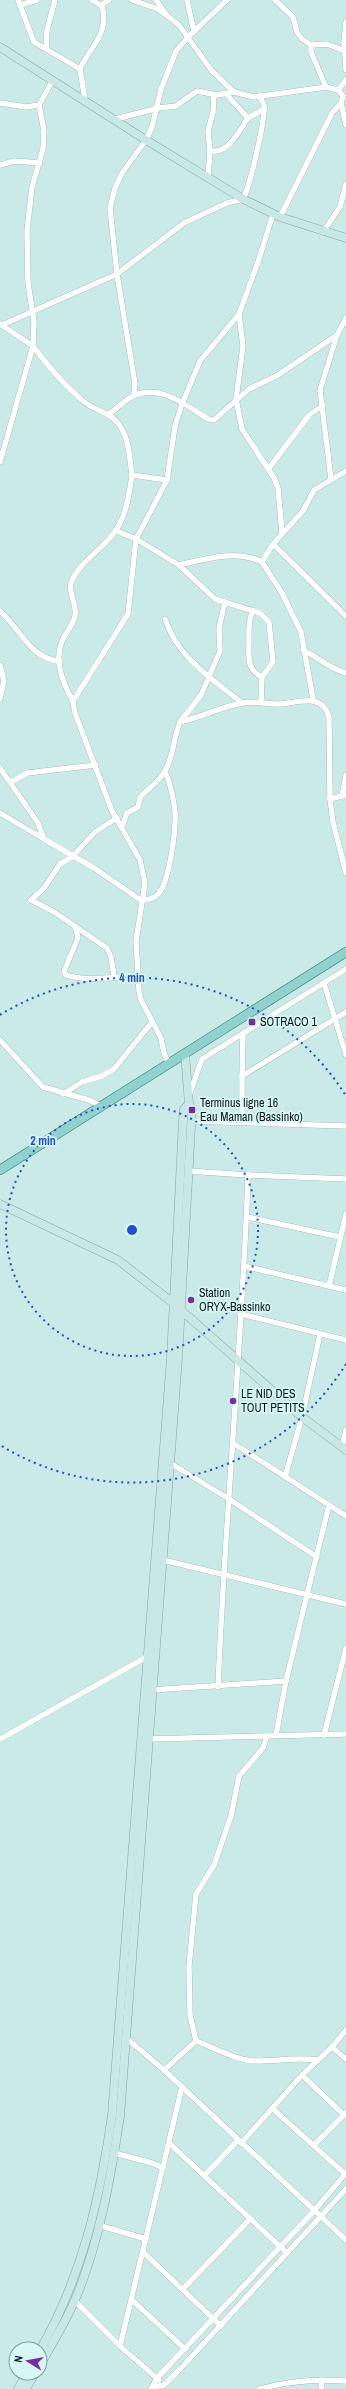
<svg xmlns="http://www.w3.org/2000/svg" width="346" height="2389" font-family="'Archivo Narrow',sans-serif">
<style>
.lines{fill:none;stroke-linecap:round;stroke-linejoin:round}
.street-casing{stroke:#86a5a2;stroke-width:6}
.secondary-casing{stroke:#86a5a2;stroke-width:9}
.primary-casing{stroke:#327d78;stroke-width:10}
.street{stroke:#fff;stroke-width:5.5}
.secondary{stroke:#c8e8e6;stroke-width:8}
.primary{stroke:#90d2cd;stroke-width:9}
.ring{fill:none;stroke:#1d4ed8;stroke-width:2;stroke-dasharray:2 4}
.poi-dot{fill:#772d9f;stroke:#d6f7f3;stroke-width:1.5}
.labels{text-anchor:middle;stroke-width:3.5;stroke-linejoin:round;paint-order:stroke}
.poi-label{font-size:12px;fill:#0c1817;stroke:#d6f7f3;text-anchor:start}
.centre{fill:#1d4ed8;stroke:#d6f7f3;stroke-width:2}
.ring-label{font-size:12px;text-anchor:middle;font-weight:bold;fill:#1d4ed8;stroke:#d6f7f3;stroke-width:3.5;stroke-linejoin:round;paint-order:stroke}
</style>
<rect width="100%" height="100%" fill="#c9eae6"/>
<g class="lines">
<g class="street-casing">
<g id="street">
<path d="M18 0 34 42 80 69"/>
<path d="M132 0 158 9 179 25 212 71 234 92"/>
<path d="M156 0 166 14"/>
<path d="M187 0 194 32"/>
<path d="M275 0 293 17 297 32 302 39 311 45 327 44 345 51"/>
<path d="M20 5 37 0"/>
<path d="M101 5 109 0"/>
<path d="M346 22 344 42 346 70"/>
<path d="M311 45V52L326 87"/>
<path d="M46 49 47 30 55 0"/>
<path d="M53 80 39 105 44 131 43 149 32 187 27 231 28 283 34 322 33 346C48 366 64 385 83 401 90 407 99 410 107 414 129 426 129 453 132 475L167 480"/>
<path d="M338 90 346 80"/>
<path d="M227 95 248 118 264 109"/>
<path d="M85 100 80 69C89 48 110 34 102 6L92 0"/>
<path d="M0 103 26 107 39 105"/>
<path d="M116 119 158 108 176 106 197 91 217 95 234 92 254 97 326 87 338 90 343 96 341 103 346 125"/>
<path d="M210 151C229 154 239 131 248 118"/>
<path d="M0 165 14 161 40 163"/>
<path d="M208 177 210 151 208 131 213 112 214 95"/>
<path d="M280 217 332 113 341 103"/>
<path d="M323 232 340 207 346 184"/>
<path d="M239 314 243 346 236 399 242 429 274 478 278 488 282 533"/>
<path d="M2 325 117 274 184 223 227 203 243 199C250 187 266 116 264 105 263 102 261 99 259 96"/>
<path d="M134 395 135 384 117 274 110 208 115 188 122 173 146 140 152 127 161 89 176 51 189 36 227 0"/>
<path d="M108 415C116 409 125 400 133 396 160 383 187 406 208 419L214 420 249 389 278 375 337 335"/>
<path d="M0 462 33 346 0 324"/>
<path d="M269 468 310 414 323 406"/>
<path d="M331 479 320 390 337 335 346 318"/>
<path d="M116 531 136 539 179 565 215 599 260 613 269 622 273 662 262 677 261 702"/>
<path d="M273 544 346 616"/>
<path d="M179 565C205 559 237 549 262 562"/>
<path d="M253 610C248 622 249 630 249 641 249 657 246 669 262 677"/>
<path d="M0 611C21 629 29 658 59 661"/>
<path d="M165 619C177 657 213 679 242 703"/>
<path d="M303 650C318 657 330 669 346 673"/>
<path d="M0 665 4 681 0 699"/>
<path d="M313 699 301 632 282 593 262 562 273 544 303 511 314 490 346 471"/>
<path d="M73 701C62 682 53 657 64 637 67 631 74 623 75 616 77 604 68 592 71 583 79 561 104 549 116 530 127 513 129 494 132 475"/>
<path d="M180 722 201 695 220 651 219 628 225 602"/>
<path d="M0 768 38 823 44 839 94 868 142 901C146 900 152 899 156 896 170 886 176 827 175 811 173 798 171 783 165 772"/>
<path d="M11 782 27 773 96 765"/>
<path d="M342 796 346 775"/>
<path d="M330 799 346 795"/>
<path d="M0 813 44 839"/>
<path d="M122 826 127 813 138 807C139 803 139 798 142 795 150 787 159 782 165 771 174 755 173 739 180 722 201 717 221 707 242 703 255 700 267 705 279 704 299 703 322 692 329 717L330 799 333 822 346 873"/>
<path d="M76 929 78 938 64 971 66 975C87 982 114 976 137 977"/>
<path d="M114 976 111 957 107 948 54 912 31 900 44 888 60 864 72 857 95 832 117 818"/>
<path d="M324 983 346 1055"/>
<path d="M0 1040 43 1087 89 1100 103 1107"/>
<path d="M169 1065 164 1053 161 1038 141 1000 139 991 136 941 145 883 140 860 112 811 75 713 73 701 128 614 136 539 167 480 175 426 182 404 200 361 239 314 258 262 273 214"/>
<path d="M242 1076 243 1033"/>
<path d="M190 1093 202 1059 346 969"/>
<path d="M63 1094 82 1082 102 1076 114 1069 152 1022"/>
<path d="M191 1121 346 1126"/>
<path d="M242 1122V1076L346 1012"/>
<path d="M188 1171 248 1175"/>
<path d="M247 1217 340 1237"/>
<path d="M244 1266 346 1290"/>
<path d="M329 1286 346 1214"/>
<path d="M241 1314 346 1340"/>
<path d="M233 1443 346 1516"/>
<path d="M342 1447 346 1430"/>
<path d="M170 1463 229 1499 317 1557"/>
<path d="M285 1477 302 1417 320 1334"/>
<path d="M163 1560 346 1604"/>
<path d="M218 1687C225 1516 242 1346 248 1175L346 1179"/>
<path d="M151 1690 286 1681"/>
<path d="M276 1735 286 1681 329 1505"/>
<path d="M324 1735 346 1648"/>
<path d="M0 1739 150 1655"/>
<path d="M148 1739 346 1734"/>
<path d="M125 2037 164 2070 346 2240"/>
<path d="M196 2041 190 2015 189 1966 196 1894 214 1865 231 1816 239 1776 263 1748 267 1736"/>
<path d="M332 2047 346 2059"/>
<path d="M164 2070 196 2041C215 2048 235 2060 255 2061 278 2061 294 2057 318 2060"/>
<path d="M302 2075 344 2115"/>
<path d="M272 2108 346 2175"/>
<path d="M169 2143 287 2253"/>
<path d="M241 2143 302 2075 332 2047 346 2030"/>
<path d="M314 2145 346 2113"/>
<path d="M114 2153 152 2163 163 2168"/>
<path d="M204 2176 238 2140"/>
<path d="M98 2225 146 2239"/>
<path d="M143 2252 221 2326"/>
<path d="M183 2289 250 2219"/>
<path d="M132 2300 185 2349"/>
<path d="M75 2301 120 2346 159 2380"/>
<path d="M120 2346 182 2087"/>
<path d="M153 2387 164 2385 181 2368 346 2189"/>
<path d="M151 2389 157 2378 314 2211 346 2173"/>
<path d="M260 2389C288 2381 317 2379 346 2381"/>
<path d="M321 2389 322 2380"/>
</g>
</g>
<g class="secondary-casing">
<g id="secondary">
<path d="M0 47 146 140 243 199 280 217 346 238"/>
<path d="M0 1204 118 1260 173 1303 302 1417 346 1450"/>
<path d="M40 2350C82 2277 100 2199 112 2115L171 1358 183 1121 184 1109 189 1104"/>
<path d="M40 2365C52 2344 65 2323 75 2300 99 2244 111 2176 120 2116L178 1358 192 1109 189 1104 185 1054"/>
<path d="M18 2389 27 2373"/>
<path d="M26 2389 35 2373"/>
</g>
</g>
<g class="primary-casing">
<path id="primary" d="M0 1170 346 952"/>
</g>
<use href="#street" class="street"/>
<use href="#secondary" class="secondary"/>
<use href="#primary" class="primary"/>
</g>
<g class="ring">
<circle cx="132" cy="1230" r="126"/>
<path d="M346 1364A252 252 0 0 1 0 1445M0 1015A252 252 0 0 1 346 1096"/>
</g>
<g class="poi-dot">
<rect x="248" y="1018" width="8" height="8" rx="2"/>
<rect x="188" y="1106" width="8" height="8" rx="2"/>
<circle cx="191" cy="1300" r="4"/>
<circle cx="233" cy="1401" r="4"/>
</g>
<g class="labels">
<g class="poi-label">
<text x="260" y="1026">SOTRACO 1</text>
<text x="200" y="1107">Terminus ligne 16<tspan x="200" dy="14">Eau Maman (Bassinko)</tspan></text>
<text x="199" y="1297">Station<tspan x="199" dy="14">ORYX-Bassinko</tspan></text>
<text x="241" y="1398">LE NID DES<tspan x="241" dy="14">TOUT PETITS</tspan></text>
</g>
</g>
<circle cx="132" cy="1230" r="6" class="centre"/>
<g class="ring-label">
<text x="132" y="982">4 min</text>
<text x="43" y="1145">2 min</text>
</g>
<g transform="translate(28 2361) rotate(281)"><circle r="19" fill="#d6f7f3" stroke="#859e9b"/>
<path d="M0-3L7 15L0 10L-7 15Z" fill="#772d9f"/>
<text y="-6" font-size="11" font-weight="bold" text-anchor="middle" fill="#0c1817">N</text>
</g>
</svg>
